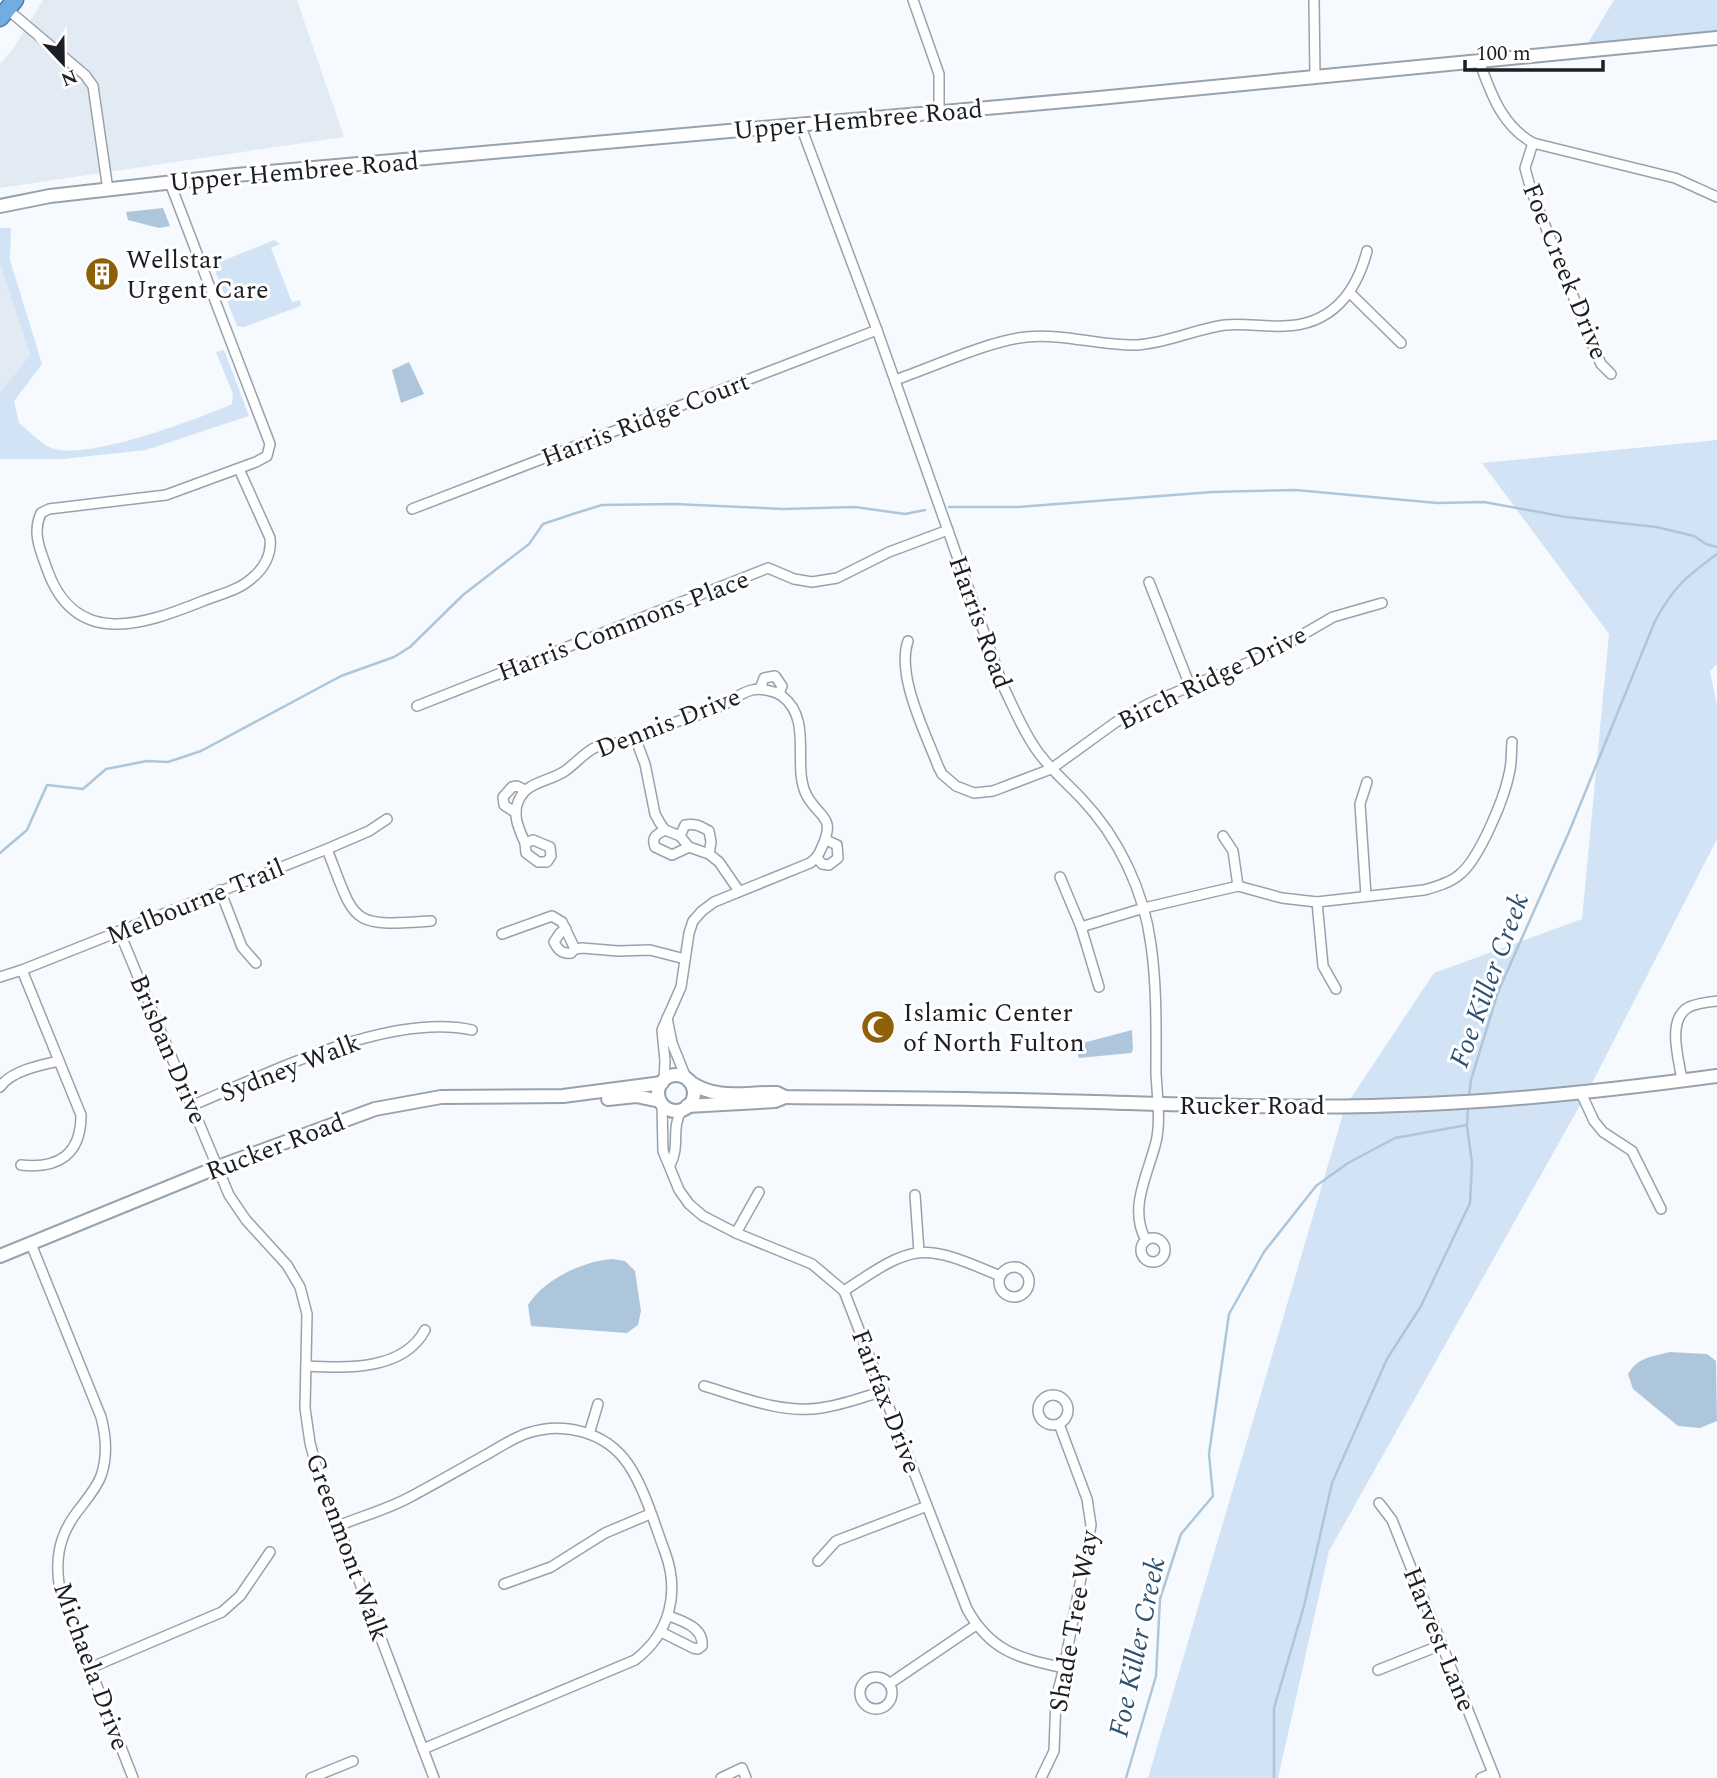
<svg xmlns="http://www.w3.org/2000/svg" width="1717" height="1778" font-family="Spectral,serif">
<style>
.built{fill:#e2ebf4}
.green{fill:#d1e3f4}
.water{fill:#aec6dc}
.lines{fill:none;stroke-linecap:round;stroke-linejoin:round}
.stream{stroke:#aec6dc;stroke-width:2.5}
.street-casing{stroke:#98a2ab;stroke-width:12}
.secondary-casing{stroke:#98a2ab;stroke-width:16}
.highway-casing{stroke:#537b9f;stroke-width:19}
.street{stroke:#fff;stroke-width:9}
.secondary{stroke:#fff;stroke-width:12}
.highway{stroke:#71ade3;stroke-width:16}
.labels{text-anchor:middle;stroke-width:6;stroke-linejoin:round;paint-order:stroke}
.street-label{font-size:26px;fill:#1b1e22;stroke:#fff}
.poi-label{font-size:26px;fill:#1b1e22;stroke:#fff;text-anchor:start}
.water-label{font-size:28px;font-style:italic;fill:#2c5273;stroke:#fff}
</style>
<rect width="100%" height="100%" fill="#f6fafe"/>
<g class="built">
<path d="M43 0H297L344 137 0 188V64L13 49Z"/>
<path d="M0 264 30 355 0 393Z"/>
</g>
<g class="green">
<path d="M1614 0H1717V37L1579 58Z"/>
<path d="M0 228H11L10 260 42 364 14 401 19 423C29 431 43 446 54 449 91 459 196 420 232 404L233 394 216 352 224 350 249 416 146 450 63 459H0V393L30 355 0 264Z"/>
<path d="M274 240 280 244 271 248 292 302 300 300 301 306 244 327 237 326 214 268 215 264Z"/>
<path d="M1717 440V664L1710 671 1717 706V839L1587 1093 1329 1551 1278 1778H1148L1345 1107 1434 973 1582 919 1609 634 1482 463Z"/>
</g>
<g class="water">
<path d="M163 208 170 226 159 228 128 220 126 212Z"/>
<path d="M409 362 424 394 401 403 392 370Z"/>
<path d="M1132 1030 1133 1050 1131 1053 1079 1058 1075 1045Z"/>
<path d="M612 1259 625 1261 635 1271 641 1311 638 1325 627 1333 531 1326 528 1305C543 1280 583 1261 612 1259Z"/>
<path d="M1670 1352 1707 1354 1716 1361 1717 1421 1700 1428 1678 1426 1633 1389 1628 1374C1637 1358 1652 1356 1670 1352Z"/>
</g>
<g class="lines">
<g class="stream">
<path d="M949 507H1018L1212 492 1296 490 1437 503 1484 502 1566 517 1656 527 1694 536 1706 544 1717 547"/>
<path d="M0 853 27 830 47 785 83 789 106 769 147 761 168 762 201 751 341 676 394 657 410 647 463 595 529 544 543 524 576 513 602 505 674 504 784 509 855 507 905 514 925 510"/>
<path d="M1469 1097 1471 1080 1498 992 1569 832 1655 621C1674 586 1686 577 1717 554"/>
<path d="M1126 1778 1156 1676 1160 1599 1181 1534 1213 1496 1209 1454 1229 1314 1264 1252 1316 1186 1348 1163 1395 1138 1467 1125 1468 1107"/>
<path d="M1274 1778V1708L1304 1606 1332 1483 1387 1359 1421 1306 1470 1203 1472 1163 1467 1126"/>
</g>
<g class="street-casing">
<g id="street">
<path d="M913 0 939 74V111"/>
<path d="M1314 0 1315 76"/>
<path d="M7 9 85 75 93 86 108 190"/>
<path d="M1479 61C1491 93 1501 125 1533 143L1675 178 1717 197"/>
<path d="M800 124 877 330 1003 686C1014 708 1023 732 1038 752 1051 770 1067 783 1081 798 1119 838 1144 891 1151 945 1157 987 1156 1031 1156 1073 1157 1095 1161 1121 1156 1142 1148 1174 1128 1209 1146 1240"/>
<path d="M1533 143 1525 168 1531 190 1591 341 1601 364 1611 374"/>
<path d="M170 183 270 444 267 456 256 462 166 495 49 509 41 513C32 533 40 549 47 569 75 649 143 625 203 601 218 595 239 590 251 579 264 569 272 554 270 538L239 469"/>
<path d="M1350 293 1401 343"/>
<path d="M895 380C933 367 988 341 1026 337 1064 333 1100 346 1137 345 1168 343 1195 329 1225 325 1245 323 1264 327 1284 326 1331 325 1356 293 1367 251"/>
<path d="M412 509 877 330"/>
<path d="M1149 582 1190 686"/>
<path d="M908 641C896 675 925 732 938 766L942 774 956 786 974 793 993 791 1051 769 1116 722 1150 703 1269 654 1333 617 1382 603"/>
<path d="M760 689 764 678 775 676 782 686 779 694"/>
<path d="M417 706 768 568 794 579 812 582 837 578 889 552 948 530"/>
<path d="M636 740 645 764 655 814 660 823 665 830 680 836 689 847 709 854 719 862 739 891"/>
<path d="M516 813 504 805 503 797 512 787 517 786 525 790"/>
<path d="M665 830C657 834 651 837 655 847L672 855 689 847"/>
<path d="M680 836 685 825C695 823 700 826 709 831L711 842 709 854"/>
<path d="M1223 836 1233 851 1238 886"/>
<path d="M533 840 550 847 551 856 547 862H538L526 853 525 843Z"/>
<path d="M525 843C520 831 512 816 518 802 526 781 549 782 565 771 575 764 583 754 594 748 606 742 623 744 636 740 645 737 655 730 664 726 682 719 702 715 719 707 731 702 739 693 752 690 761 688 775 691 782 696 814 720 791 767 807 796 820 819 836 816 822 847 819 854 817 858 810 863L714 902 702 911 693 921 689 933 681 987 662 1030 665 1061 664 1080"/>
<path d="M327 849C356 924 349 927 431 921"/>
<path d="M817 858 822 864 829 865 838 858 837 845 826 840"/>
<path d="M1060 877 1081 927 1099 987"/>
<path d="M220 890 242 947 256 963"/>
<path d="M1366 896 1360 804 1367 782"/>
<path d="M1317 902 1323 966 1336 989"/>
<path d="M1081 927 1144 908 1238 886 1282 898 1317 902 1424 890C1435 887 1450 883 1459 875 1479 860 1504 799 1509 774 1512 764 1511 752 1512 742"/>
<path d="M566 929 560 933 554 942C558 950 562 954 571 953L575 949 582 948 618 951 650 950 685 959"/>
<path d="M119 931 229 1195 246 1220 287 1265 300 1287 307 1314 305 1408 310 1443 318 1473 434 1778"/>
<path d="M502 934 552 916 562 922 575 949"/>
<path d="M0 977 22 970 327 849 369 831 387 819"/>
<path d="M667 1018 672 1043 686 1078"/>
<path d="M1682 1080C1679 1060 1666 1019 1689 1007 1698 1003 1708 1002 1717 1001"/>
<path d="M0 1087C11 1071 40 1065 59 1061"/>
<path d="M1581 1093 1594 1121 1603 1132 1632 1151 1661 1209"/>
<path d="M662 1104 663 1151 679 1190 689 1204 703 1216 736 1233 812 1264 844 1291 967 1609C991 1652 1019 1658 1064 1668"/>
<path d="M193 1105C270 1073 389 1012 472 1030"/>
<path d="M21 1165C58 1169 81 1155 81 1115L22 970"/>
<path d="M670 1165C681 1145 670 1130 682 1109"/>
<path d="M915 1195 919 1252"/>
<path d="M736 1233 759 1192"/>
<circle cx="1153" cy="1250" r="12"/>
<path d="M31 1244 101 1417C106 1436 108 1456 101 1476 96 1489 86 1500 77 1512 58 1537 54 1563 61 1594L133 1778"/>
<circle cx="1014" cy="1282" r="15"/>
<path d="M844 1291C915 1243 921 1242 1000 1276"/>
<path d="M306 1366C346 1368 403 1371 425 1330"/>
<path d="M704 1386C742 1397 781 1414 821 1408 843 1405 863 1397 884 1391"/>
<circle cx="1053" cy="1410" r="15"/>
<path d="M589 1434 598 1404"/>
<path d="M1379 1503 1392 1520 1495 1778"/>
<path d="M338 1526C362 1516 389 1509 412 1496 438 1482 464 1467 491 1452 503 1445 515 1437 528 1433 564 1421 606 1432 628 1464 645 1489 654 1523 665 1552 680 1593 670 1633 635 1660L423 1749"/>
<path d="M818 1561 836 1541 927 1506"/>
<path d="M504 1584 551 1567 605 1533 650 1514"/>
<path d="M661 1632 693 1648 698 1649 702 1646C704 1628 683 1621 669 1616"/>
<path d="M90 1668 222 1612 240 1596 270 1552"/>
<path d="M1378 1670 1441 1645"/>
<circle cx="876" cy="1693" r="16"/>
<path d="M889 1684 976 1625"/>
<path d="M311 1778 353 1761"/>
<path d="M721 1778 742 1768 746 1778"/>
<path d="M1041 1778 1054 1751 1056 1698 1064 1668 1091 1525 1087 1499 1059 1424"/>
<path d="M1481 1778 1493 1773"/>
</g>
</g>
<g class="secondary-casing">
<g id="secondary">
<path d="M0 206 50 196 236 175 1099 98 1717 38"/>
<circle cx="676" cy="1093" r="18"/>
<path d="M690 1082C718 1101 745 1092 777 1093L785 1097C875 1098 965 1098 1055 1101 1178 1104 1303 1110 1427 1104 1524 1100 1621 1089 1717 1076"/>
<path d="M608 1099 636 1096 660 1101"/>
<path d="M687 1106 775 1101 785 1097"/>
<path d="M0 1256 218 1167 375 1109 441 1097 563 1096 662 1083"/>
</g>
</g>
<g class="highway-casing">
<path id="highway" d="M0 18 15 0"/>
</g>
<use href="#street" class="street"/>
<use href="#secondary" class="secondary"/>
<use href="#highway" class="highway"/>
</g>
<defs>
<g id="building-disc" transform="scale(1.75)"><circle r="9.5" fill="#8e6009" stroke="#fff"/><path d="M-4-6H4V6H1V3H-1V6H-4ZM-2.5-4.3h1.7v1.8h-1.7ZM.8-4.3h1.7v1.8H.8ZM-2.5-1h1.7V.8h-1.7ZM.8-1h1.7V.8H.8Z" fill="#fff"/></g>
<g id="mosque-disc" transform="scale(1.75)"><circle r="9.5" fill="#8e6009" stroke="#fff"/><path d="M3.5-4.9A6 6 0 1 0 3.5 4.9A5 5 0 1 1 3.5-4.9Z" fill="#fff"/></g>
</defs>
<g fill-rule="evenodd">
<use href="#building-disc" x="102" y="274"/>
<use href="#mosque-disc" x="878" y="1027"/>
</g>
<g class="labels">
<g class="street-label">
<text transform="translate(858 119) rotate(-5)" y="9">Upper Hembree Road</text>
<text transform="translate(294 171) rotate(-5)" y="9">Upper Hembree Road</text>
<text transform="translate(1566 271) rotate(68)" y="9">Foe Creek Drive</text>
<text transform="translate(645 419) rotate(-21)" y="9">Harris Ridge Court</text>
<text transform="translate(981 622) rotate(70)" y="9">Harris Road</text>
<text transform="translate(623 625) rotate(-21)" y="9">Harris Commons Place</text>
<text transform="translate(1212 677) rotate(-26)" y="9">Birch Ridge Drive</text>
<text transform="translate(668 722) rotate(-21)" y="9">Dennis Drive</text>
<text transform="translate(195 901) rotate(-22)" y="9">Melbourne Trail</text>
<text transform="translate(169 1049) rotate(67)" y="9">Brisban Drive</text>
<text transform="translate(290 1067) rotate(-21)" y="9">Sydney Walk</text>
<text x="1252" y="1114">Rucker Road</text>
<text transform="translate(275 1146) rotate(-21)" y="9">Rucker Road</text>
<text transform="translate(887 1401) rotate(69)" y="9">Fairfax Drive</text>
<text transform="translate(348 1547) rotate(70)" y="9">Greenmont Walk</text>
<text transform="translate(1073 1621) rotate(-80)" y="9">Shade Tree Way</text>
<text transform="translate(1440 1639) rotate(68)" y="9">Harvest Lane</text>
<text transform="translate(92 1666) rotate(70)" y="9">Michaela Drive</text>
</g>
<g class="poi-label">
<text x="126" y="268">Wellstar<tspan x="126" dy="30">Urgent Care</tspan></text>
<text x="903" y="1021">Islamic Center<tspan x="903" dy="30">of North Fulton</tspan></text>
</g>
<g class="water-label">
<text transform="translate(1488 980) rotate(-70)" y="10">Foe Killer Creek</text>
<text transform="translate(1136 1647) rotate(-78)" y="10">Foe Killer Creek</text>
</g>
</g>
<g transform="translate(63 63) rotate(158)" stroke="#ffffff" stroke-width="5" paint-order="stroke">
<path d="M0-5L12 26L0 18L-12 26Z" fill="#1b1e22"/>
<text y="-10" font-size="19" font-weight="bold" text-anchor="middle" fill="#1b1e22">N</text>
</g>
<path d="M1465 60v10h138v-10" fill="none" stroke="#1b1e22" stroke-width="3.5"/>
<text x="1476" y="60" font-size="21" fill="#1b1e22" stroke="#ffffff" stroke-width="5" paint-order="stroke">100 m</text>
</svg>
